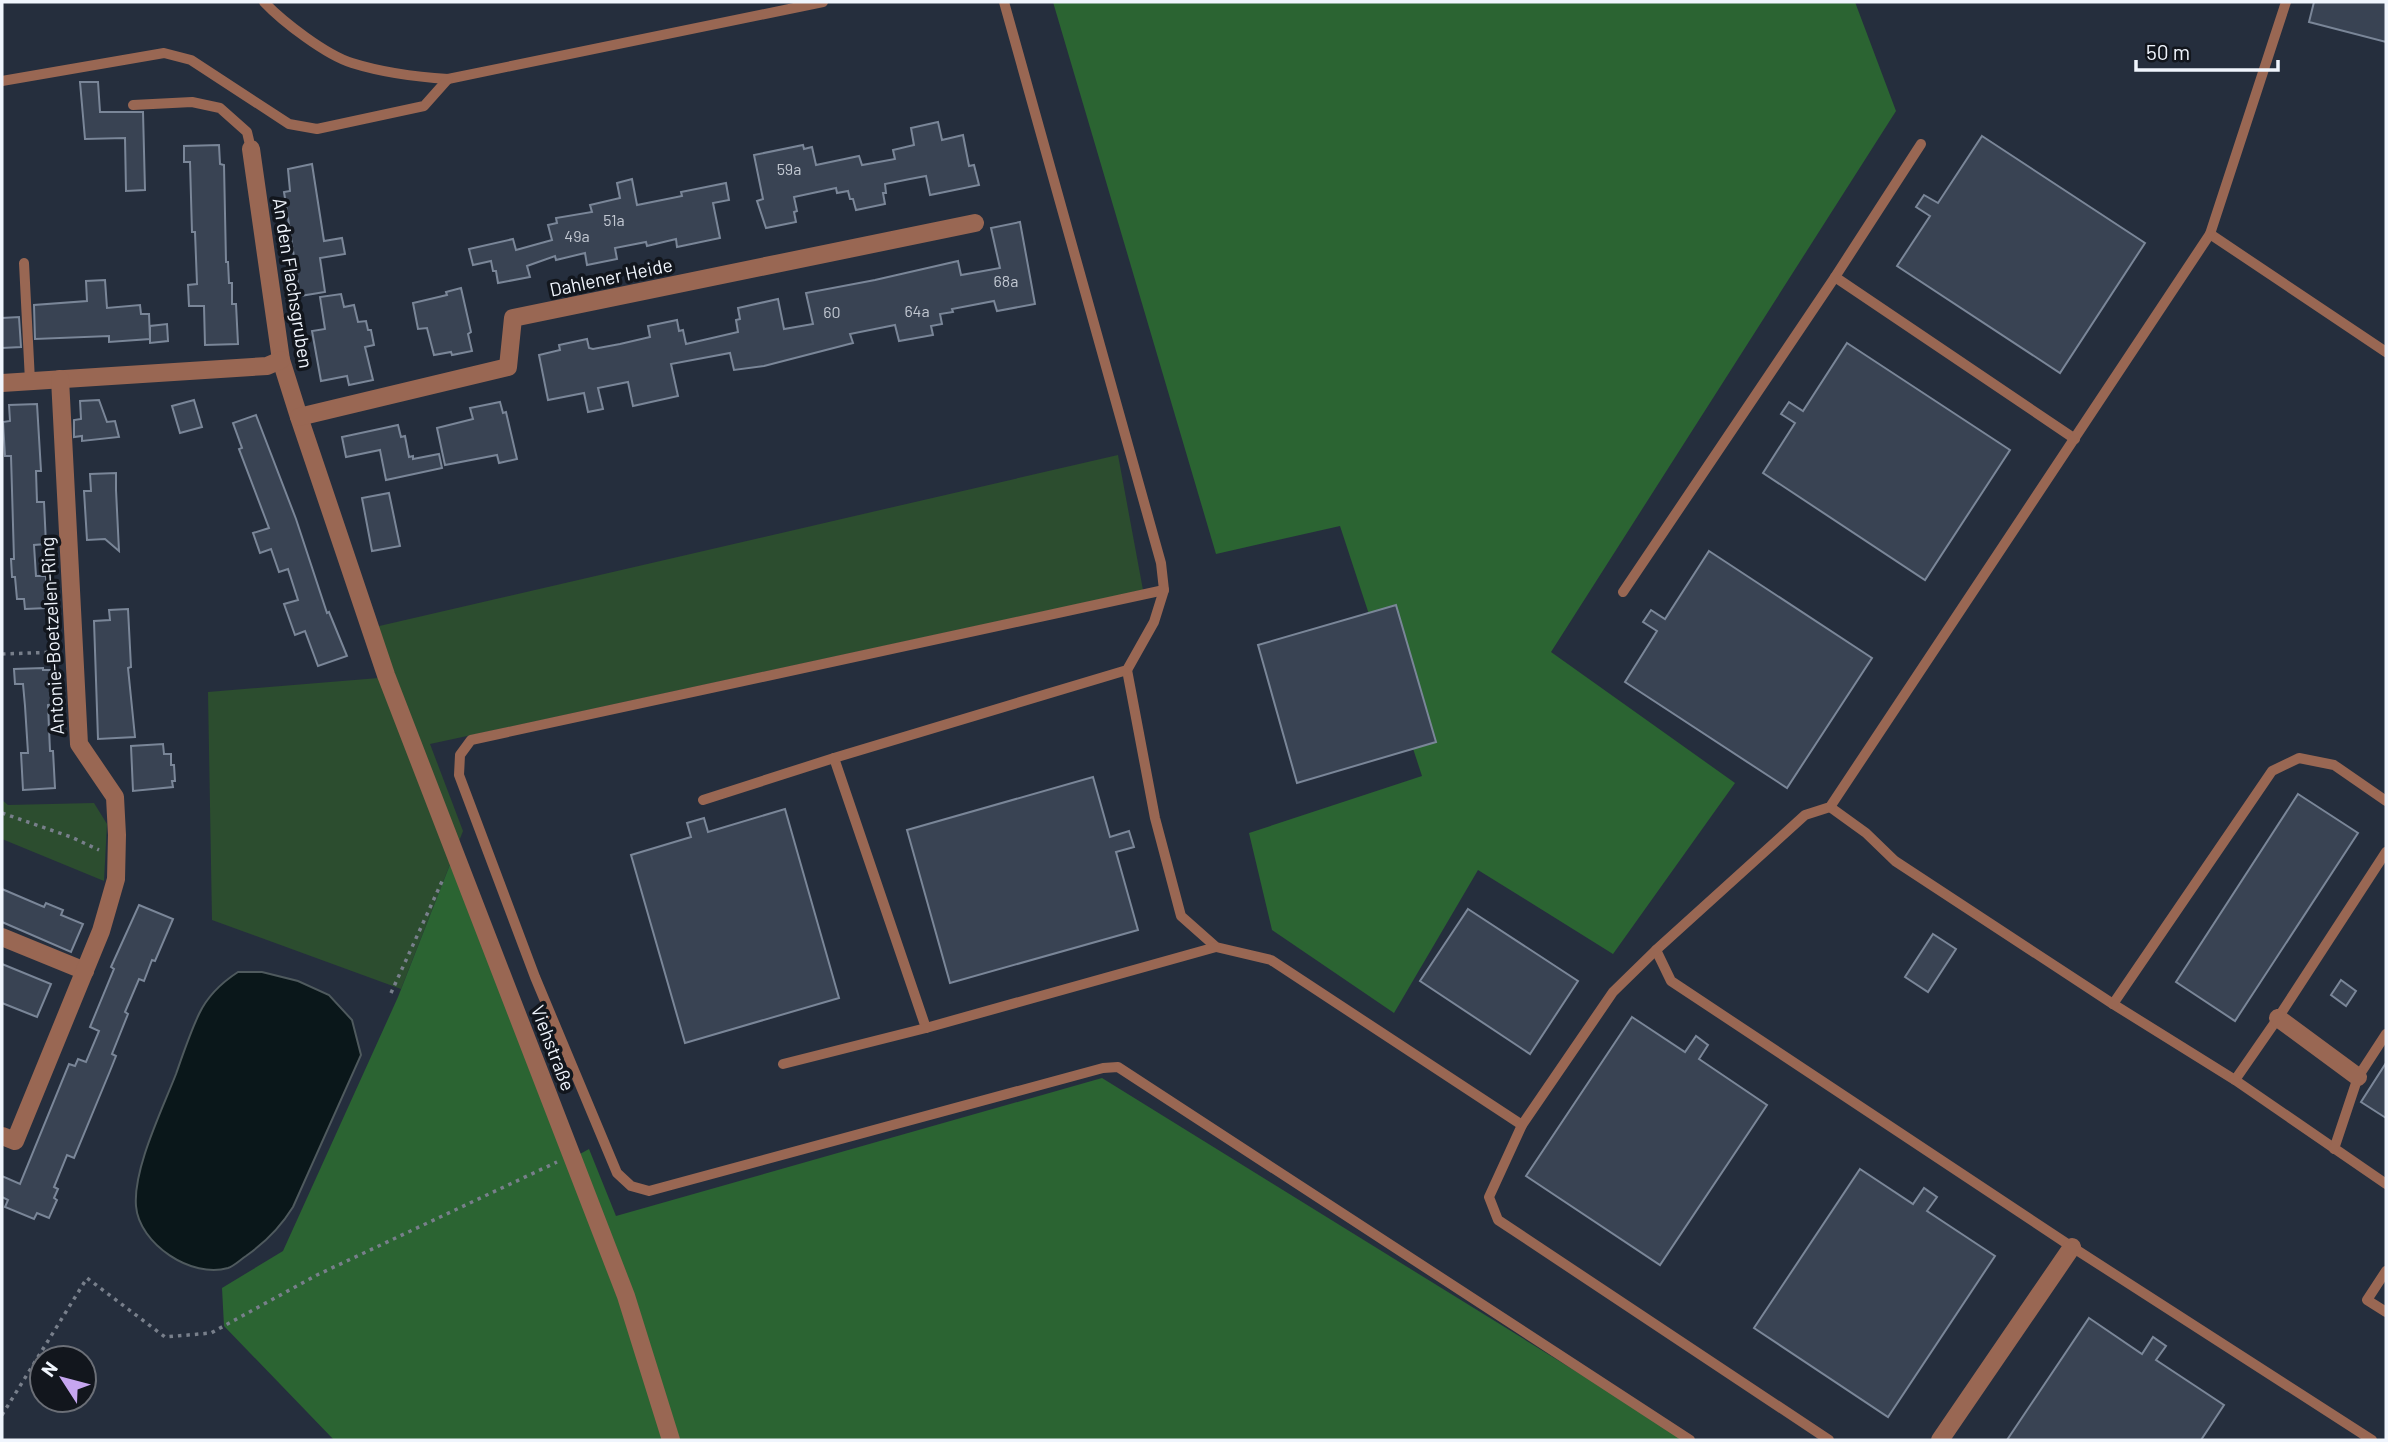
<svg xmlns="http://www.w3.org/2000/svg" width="2388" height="1442" font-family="Barlow,sans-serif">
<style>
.green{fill:#2c4d2f}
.forest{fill:#2b6432}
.water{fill:#0a171a;stroke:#4f5a5e;stroke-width:2}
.building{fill:#394353;stroke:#7a8698;stroke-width:2}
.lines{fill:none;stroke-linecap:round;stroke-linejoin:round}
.path{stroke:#787f8b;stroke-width:3.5;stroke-dasharray:3.5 5;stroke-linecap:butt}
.lane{stroke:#996753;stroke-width:10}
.street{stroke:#996753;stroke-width:18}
.labels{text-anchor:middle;stroke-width:7;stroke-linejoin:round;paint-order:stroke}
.number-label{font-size:16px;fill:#c2c8d2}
.street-label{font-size:19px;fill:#f0f5fd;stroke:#12161d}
</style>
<rect width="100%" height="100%" fill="#252e3d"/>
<g class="green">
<path d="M1118 455 1143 590 430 744 463 831 401 989 212 920 208 692 391 677 375 627Z"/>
<path d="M2 800 8 805 94 803 107 824 104 881 2 839Z"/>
</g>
<g class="forest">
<path d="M1053 2H1855L1896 111 1551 652 1735 783 1613 954 1478 870 1394 1013 1272 930 1249 833 1422 776 1340 526 1216 554Z"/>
<path d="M451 862 569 1160 589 1149 616 1216 1102 1078 1687 1440H334L224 1326 222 1288 283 1251 398 997Z"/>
</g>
<path class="water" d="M238 972H262L298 981 329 995 352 1020 361 1055 293 1207C280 1228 266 1242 246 1256 240 1260 234 1266 228 1268 192 1279 139 1244 136 1206 133 1169 162 1110 176 1074 183 1054 190 1033 199 1014 208 995 221 983 238 972Z"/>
<g class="building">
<path d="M2314 2H2386V42L2309 22Z"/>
<path d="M80 82H98L100 112H143L145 190 126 191 125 138 85 139Z"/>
<path d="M938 122 942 140 963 135 969 166 974 165 979 185 930 195 926 176 910 179 885 184 886 193H883L885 204 856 210 853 199H850L848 191 837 193 836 188 794 197 797 211 794 212 796 222 766 228 757 201 763 199 754 155 803 145 804 149 812 147 816 165 859 156 862 165 895 159 893 150 914 145 911 128Z"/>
<path d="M1982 136 2145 243 2060 373 1897 266 1930 216 1916 207 1924 195 1938 203Z"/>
<path d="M219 145 220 164 224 165 226 262H228L229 283H232V304H236L238 344 205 345 204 306H189L188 285 197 284 195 232H192L190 162H184V146Z"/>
<path d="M312 164 324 241 342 238 345 254 320 258 325 292 300 296 284 192 290 191 288 169Z"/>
<path d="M632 179 637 205 682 196 681 192 726 183 729 200 713 203 720 238 677 247 676 239 647 246 646 242 615 248 617 259 587 265 585 253 556 260 555 256 527 266 530 277 498 283 496 271H493L491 261 473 265 469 249 513 239 516 250 552 240 548 225 557 223 556 218 592 212 590 205 620 198 617 183Z"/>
<path d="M1020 222 1035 304 997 311 994 301 952 309 953 312 940 314 942 324 931 326 933 335 899 341 895 325 850 334 853 343 764 366 734 370 730 353 671 364 678 396 633 406 628 382 598 388 603 409 588 412 584 393 548 400 539 355 560 350 559 345 587 339 589 348 593 349 620 344 650 337 648 326 677 320 679 331 683 330 686 344 738 332 736 320 740 319 738 308 778 299 784 329 813 324 806 293 875 280 958 261 961 275 1000 268 991 228Z"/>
<path d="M105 280 107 308 140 305 141 314H149L150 339 109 342V336L35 339 34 305 87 301 86 281Z"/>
<path d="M461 288 471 332 468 334 472 351 452 355 451 352 434 355 427 328 418 329 413 303 447 295 446 292Z"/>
<path d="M341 294 344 307 354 305 358 322 366 321 368 330H371L374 345 365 347 373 380 349 385 347 376 321 381 312 331 325 329 320 297Z"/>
<path d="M19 317 21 347 2 348V318Z"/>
<path d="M167 324 168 341 150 343V326Z"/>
<path d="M1847 343 2010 450 1925 580 1763 473 1795 423 1781 414 1789 402 1803 411Z"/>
<path d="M99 400 107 422 115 421 119 437 82 441V436L74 437V420L81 419 80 401Z"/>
<path d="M194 400 202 427 180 433 172 406Z"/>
<path d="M500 402 503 413 506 412 517 459 499 463 497 455 445 465 437 428 473 419 470 408Z"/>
<path d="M37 404 41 471H36L37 502H44L46 544 34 545 36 576H46L48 608 25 609 24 599H17L15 577H12L11 559H14L11 456H5L3 422 10 421 9 405Z"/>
<path d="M256 415 296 519 327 613 329 612 347 656 318 666 305 631 295 635 284 604 298 600 288 569 279 572 271 549 260 553 253 533 269 528 239 449 242 448 233 423Z"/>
<path d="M398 425 401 437 405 436 409 457 413 456V459L439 454 442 468 386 480 380 450 346 457 342 437Z"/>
<path d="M116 473V490L119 551 105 539 87 540 84 491H91L90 474Z"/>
<path d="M389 493 400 546 372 551 362 498Z"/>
<path d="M1709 551 1872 658 1787 788 1625 682 1657 631 1643 622 1651 610 1665 619Z"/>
<path d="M1396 605 1436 742 1297 783 1258 645Z"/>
<path d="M128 609 131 667 128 668 135 737 98 739 94 621 110 620 109 610Z"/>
<path d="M43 668V670H51L53 704 48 705 50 751H53L55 788 23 790 21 753H28L25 706 23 684H15L14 669Z"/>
<path d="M163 744 164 754H171V765H174L175 781H172L173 787 133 791 131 746Z"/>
<path d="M1093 777 1110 837 1129 831 1134 847 1116 852 1138 930 950 983 907 830Z"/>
<path d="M2298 794 2358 833 2235 1021 2176 982Z"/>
<path d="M785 809 839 998 685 1043 631 855 691 837 687 823 704 818 708 832Z"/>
<path d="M2 889 44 907 46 903 63 910 61 915 83 924 71 952 2 922Z"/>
<path d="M139 905 173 919 155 961 152 960 144 981 139 979 125 1012 128 1014 112 1054 116 1056 110 1071 74 1158 67 1155 54 1187 58 1189 54 1198 57 1200 49 1218 37 1213 34 1219 5 1207 8 1200 2 1197V1176L20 1184 69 1064 75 1066 78 1059 86 1062 99 1031 90 1027 114 969 111 967Z"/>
<path d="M1468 909 1578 981 1530 1054 1420 981Z"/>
<path d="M1933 934 1956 949 1928 992 1905 977Z"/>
<path d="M2 964 51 984 37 1017 2 1003Z"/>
<path d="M2341 980 2356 991 2346 1006 2331 995Z"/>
<path d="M1632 1017 1685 1052 1696 1036 1708 1045 1699 1059 1767 1105 1660 1265 1526 1176Z"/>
<path d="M2386 1063V1118L2361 1102Z"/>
<path d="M1860 1169 1913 1204 1924 1188 1937 1197 1927 1211 1995 1256 1888 1417 1754 1328Z"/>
<path d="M2089 1318 2142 1354 2153 1337 2166 1346 2156 1360 2224 1405 2201 1440H2007Z"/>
</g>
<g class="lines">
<g class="path">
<path d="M2 654 58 652"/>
<path d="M2 813 71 837 99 850"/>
<path d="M391 993 444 877"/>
<path d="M2 1415 87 1278 165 1337 211 1333 317 1275 557 1162"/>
</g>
<g class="lane">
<path d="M264 2C283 22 326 55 352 63 384 73 416 77 448 79L823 2"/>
<path d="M2 81 164 53 191 60 289 124 317 129 424 106 448 79"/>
<path d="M133 105 192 102 220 108 247 132 251 149"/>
<path d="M2210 234 2386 352"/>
<path d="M24 263 30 381"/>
<path d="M1835 277 2075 439"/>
<path d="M1164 590 471 740 460 755 459 775 535 977 617 1173 631 1186 649 1191 1103 1068 1118 1067 1690 1440"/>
<path d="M1623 592 1835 277 1921 144"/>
<path d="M1127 670 1155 818 1181 916 1216 947 1271 960 1522 1125"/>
<path d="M834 758 926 1028"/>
<path d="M703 800 834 758 1127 670 1154 622 1164 590 1161 563 1004 2"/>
<path d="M1830 807 1866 833 1895 861 2113 1004 2235 1080 2386 1184"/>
<path d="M1656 950 1671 981 2072 1247 2372 1440"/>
<path d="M2113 1004 2272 771 2299 758 2334 765 2386 801"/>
<path d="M783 1064 926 1028 1216 947"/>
<path d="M2235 1080 2278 1018 2386 852"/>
<path d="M2334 1149 2358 1077 2386 1034"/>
<path d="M2386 1271 2367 1300 2386 1312"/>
<path d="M1829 1440 1498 1220 1489 1197 1522 1125 1613 992 1656 950 1805 815 1830 807 2210 234 2286 2"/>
</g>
<g class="street">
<path d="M251 149 281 360 299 417 386 675 626 1296 671 1440"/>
<path d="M2 383 267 366 281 360"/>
<path d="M299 417 508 367 513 318 975 223"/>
<path d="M2 937 85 971"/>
<path d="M2278 1018 2358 1077"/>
<path d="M2 1136 15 1141 101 931 116 879 117 835 115 797 79 744 60 379"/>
<path d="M1940 1440 2072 1247"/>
</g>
</g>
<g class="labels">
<g class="number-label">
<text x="789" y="175">59a</text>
<text x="614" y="226">51a</text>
<text x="577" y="242">49a</text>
<text x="1006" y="287">68a</text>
<text x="917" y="317">64a</text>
<text x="832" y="318">60</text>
</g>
<g class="street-label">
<text transform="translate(611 277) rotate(-12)" y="7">Dahlener Heide</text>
<text transform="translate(293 283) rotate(81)" y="7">An den Flachsgruben</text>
<text transform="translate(52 636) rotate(-93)" y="7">Antonie-Boetzelen-Ring</text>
<text transform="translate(553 1048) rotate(69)" y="7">Viehstraße</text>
</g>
</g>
<rect width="2388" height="1442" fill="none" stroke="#f0f5fd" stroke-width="7"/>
<g transform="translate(63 1379) rotate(306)"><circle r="33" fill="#12161d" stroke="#6b6f77" stroke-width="2"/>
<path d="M0-5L12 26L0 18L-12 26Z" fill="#c6a6f0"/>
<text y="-10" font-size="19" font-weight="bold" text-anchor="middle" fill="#f0f5fd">N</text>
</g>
<path d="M2136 60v10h142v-10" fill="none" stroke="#f0f5fd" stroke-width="3.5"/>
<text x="2146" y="60" font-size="21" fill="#f0f5fd" stroke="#12161d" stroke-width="5" paint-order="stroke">50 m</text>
</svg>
